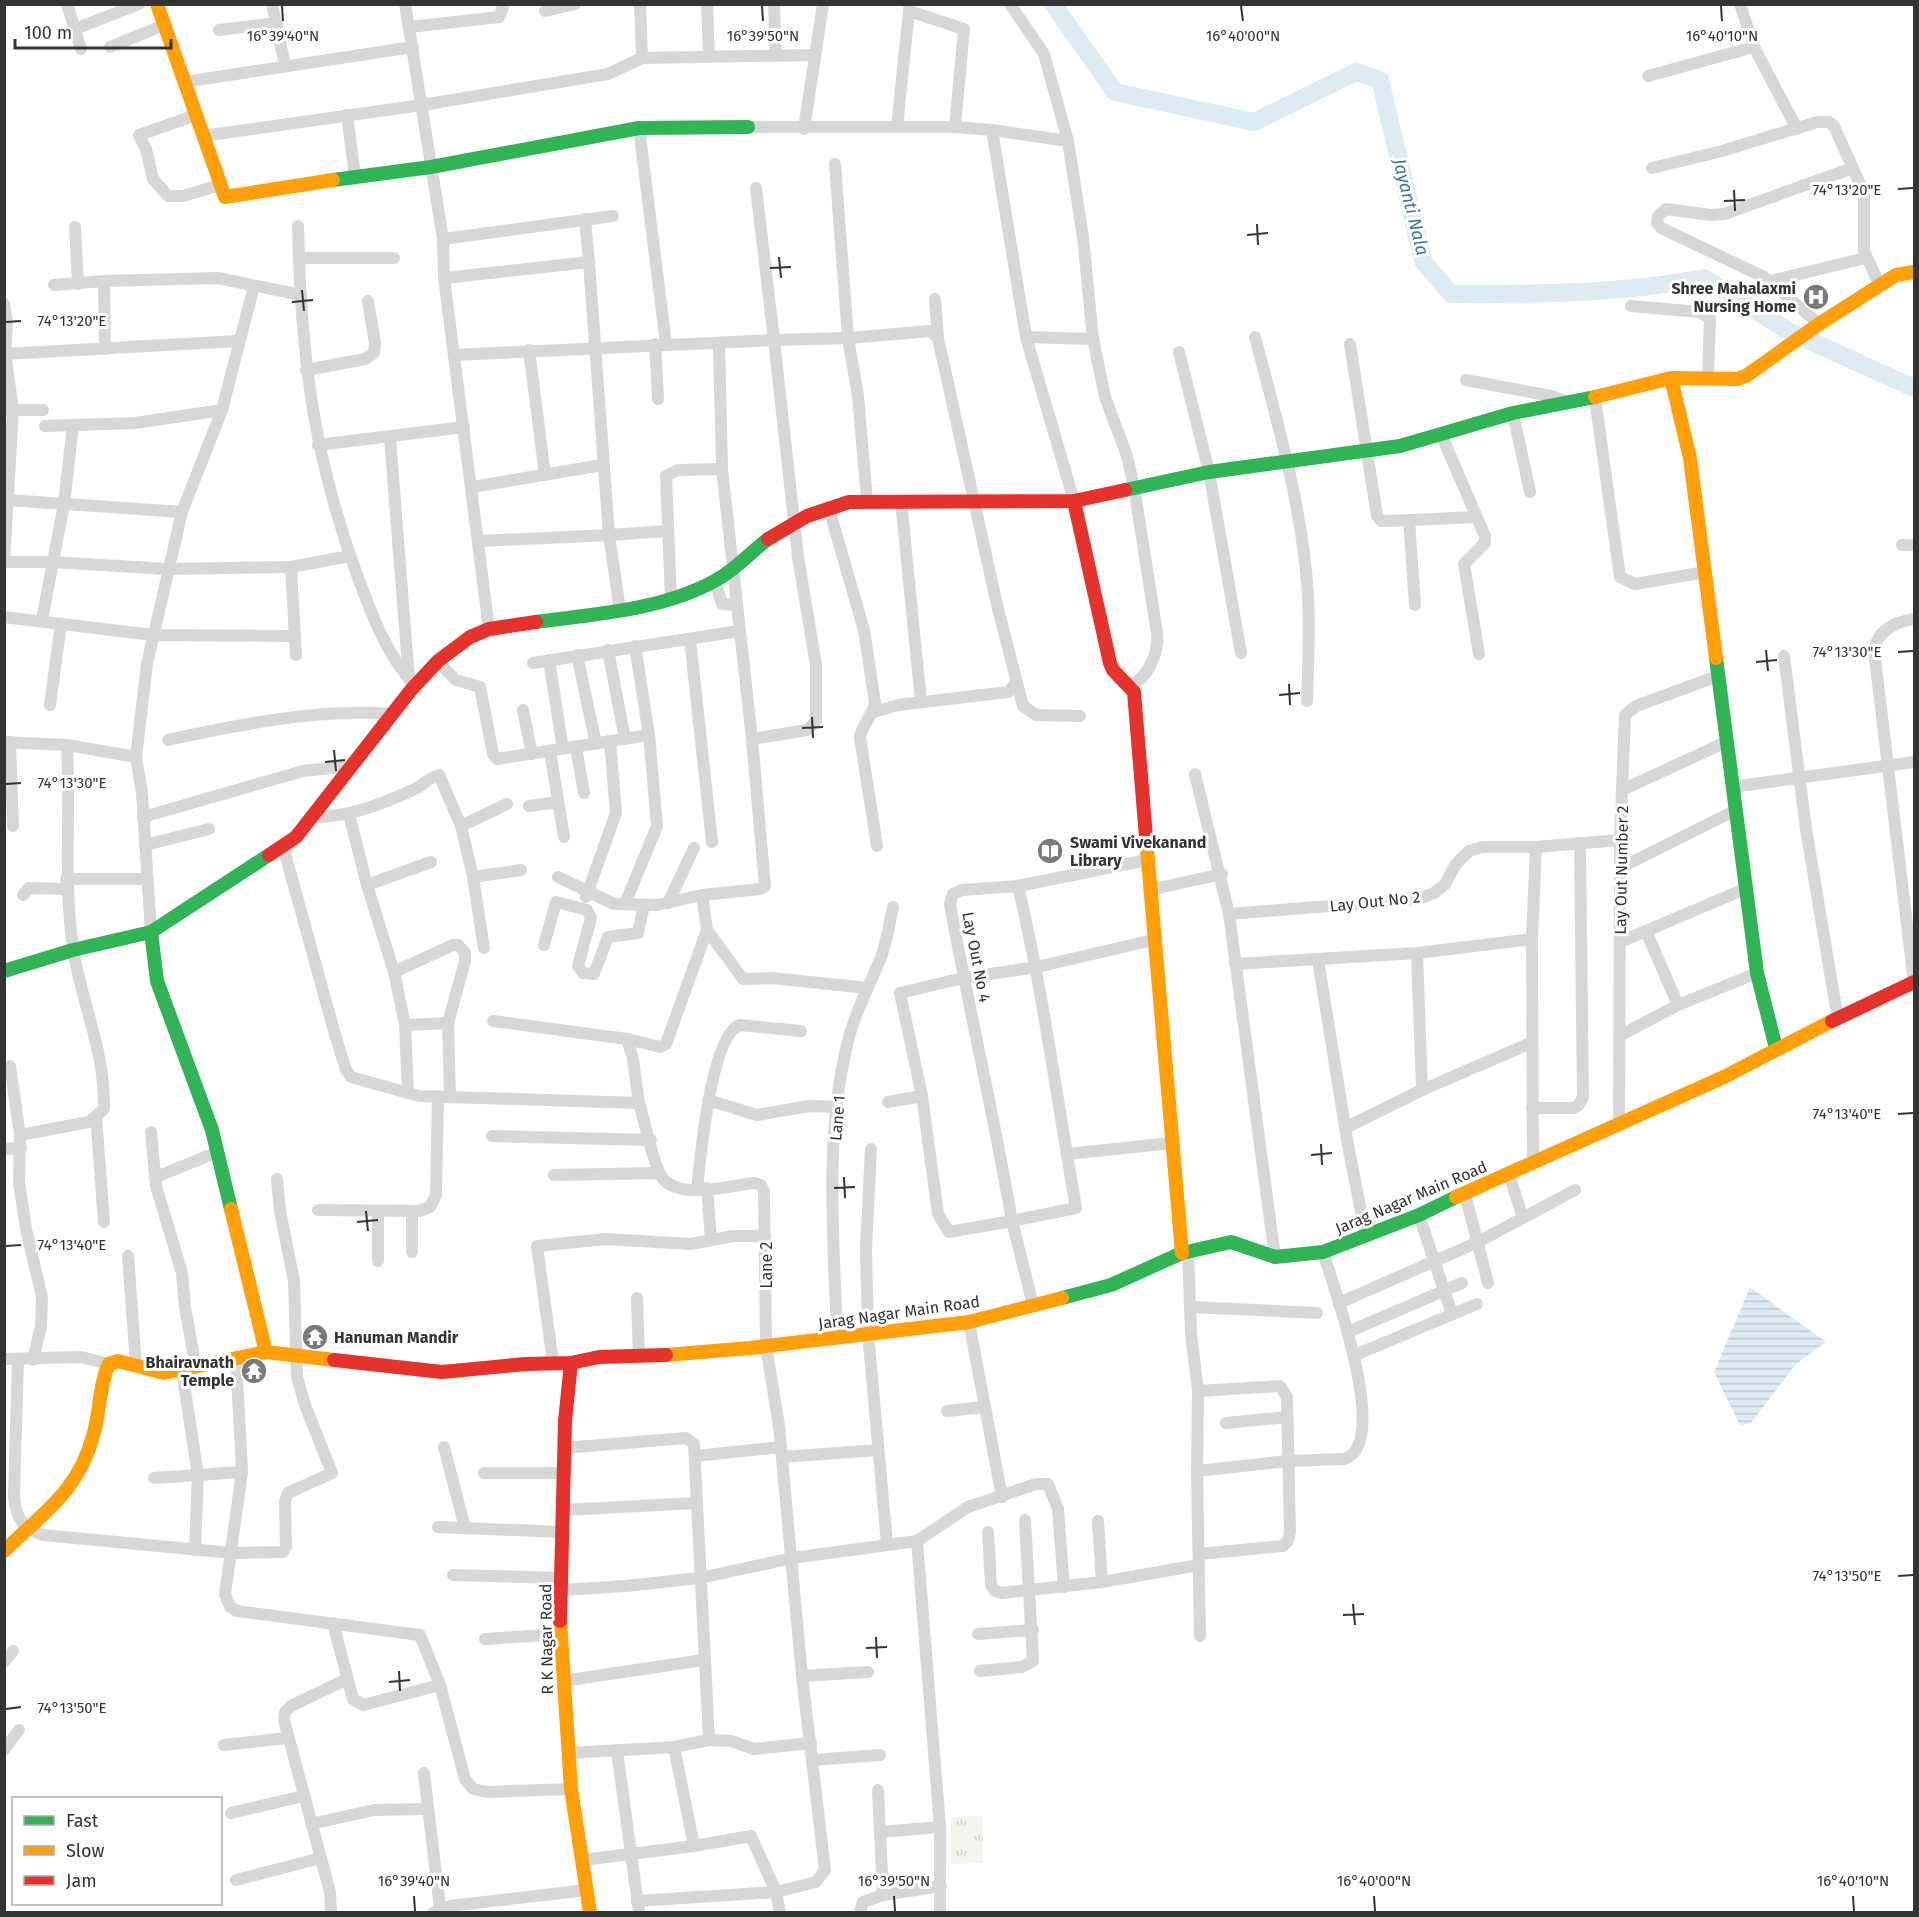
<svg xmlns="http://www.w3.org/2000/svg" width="1919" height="1917" font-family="'Fira Sans',sans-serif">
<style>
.park{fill:url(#park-tufts)}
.water{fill:url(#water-rules)}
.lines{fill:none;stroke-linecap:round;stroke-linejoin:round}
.river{stroke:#ddebf3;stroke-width:18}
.street{stroke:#d7d7d7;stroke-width:12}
.fast{stroke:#30b455;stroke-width:14}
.slow{stroke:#ff9f0a;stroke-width:14}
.jam{stroke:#e5322d;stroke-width:14}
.ticks{fill:none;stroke:#333;stroke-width:2}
.labels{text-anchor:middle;stroke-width:6;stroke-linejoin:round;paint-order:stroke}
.poi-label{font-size:16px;font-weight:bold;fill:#333;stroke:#fff;text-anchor:end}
.street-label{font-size:16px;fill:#333;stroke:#fff}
.water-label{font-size:18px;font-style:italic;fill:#3f7597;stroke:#fff}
.ticks-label{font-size:15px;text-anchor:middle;fill:#333;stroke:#fff;stroke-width:6;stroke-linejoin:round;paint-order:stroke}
</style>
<defs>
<pattern id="park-tufts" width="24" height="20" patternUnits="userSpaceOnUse" patternTransform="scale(1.5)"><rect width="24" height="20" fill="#f1f5ed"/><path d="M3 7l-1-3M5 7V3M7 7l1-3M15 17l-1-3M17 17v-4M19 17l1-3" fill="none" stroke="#cfd2cc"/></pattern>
<pattern id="water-rules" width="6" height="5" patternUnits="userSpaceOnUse" patternTransform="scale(1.5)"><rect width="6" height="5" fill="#ddebf3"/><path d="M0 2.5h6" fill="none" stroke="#becad1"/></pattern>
</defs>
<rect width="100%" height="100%" fill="#fff"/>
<path class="park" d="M983 1816V1863L951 1864V1817Z"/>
<path class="water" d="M1750 1287 1826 1342 1796 1364 1751 1423 1740 1425 1714 1372Z"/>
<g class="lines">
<path class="river" d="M1053 4 1115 92 1254 122 1356 72 1380 80 1423 261 1451 294C1536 294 1620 294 1704 278L1788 331 1914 388"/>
<g class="street">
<path d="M67 4 81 49"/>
<path d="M272 4 285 66"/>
<path d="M405 4 443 239 444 278 489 629"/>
<path d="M640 4 642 58 814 55"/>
<path d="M707 4 709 57"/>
<path d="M774 4 776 55"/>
<path d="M910 4 909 11 964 29 955 127"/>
<path d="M1010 4 1044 54 1068 141"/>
<path d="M1740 4 1754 47 1797 129"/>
<path d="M545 11 575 4"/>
<path d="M410 27 499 17 504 4"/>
<path d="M75 29 139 4"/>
<path d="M219 30 277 23"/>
<path d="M110 47 164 25"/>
<path d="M1648 76 1754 47"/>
<path d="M184 82 413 47"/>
<path d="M196 115 139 135 146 149 153 179 168 196H183L220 185"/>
<path d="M347 115 355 176"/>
<path d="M748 127H955L992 130 1026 337 1074 501"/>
<path d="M897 127 909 11"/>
<path d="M639 128 666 344"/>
<path d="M804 129 823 4"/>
<path d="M992 130 1068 141 1083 237 1093 339 1105 397 1127 456 1134 487 1157 633C1159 652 1148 679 1130 685"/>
<path d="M203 136 422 105 608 74 642 58"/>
<path d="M835 164 848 338 858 396 867 500"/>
<path d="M1652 168 1722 151 1817 122H1829L1834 126 1864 193V251L1880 286"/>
<path d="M756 188 774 340 848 338 930 331 938 338 997 605 1023 706 1036 715 1080 716"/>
<path d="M585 219 589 262"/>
<path d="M298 226 299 258"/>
<path d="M75 227 78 284"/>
<path d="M443 239 613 216"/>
<path d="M394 258H299C303 372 317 464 356 572 371 613 385 652 414 685"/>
<path d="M444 278 589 262 609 535 668 531"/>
<path d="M104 281 105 349"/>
<path d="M1770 281 1866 258"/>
<path d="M54 285 104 281 218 278 301 295"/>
<path d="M935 299 938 338"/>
<path d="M4 304 7 322 5 354 13 409 4 562"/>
<path d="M1631 306 1699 312 1710 318 1708 377"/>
<path d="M1819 324 1764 277 1661 228 1657 223 1658 216 1666 209 1711 215 1724 214 1853 168"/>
<path d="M1026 337 1093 339"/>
<path d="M1255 337C1277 421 1303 509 1308 596 1310 631 1308 666 1307 701"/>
<path d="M655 344 658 399"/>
<path d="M1350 344 1377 516 1381 521H1389L1476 517"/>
<path d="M529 350 545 475"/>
<path d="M1179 352 1209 472 1241 653"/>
<path d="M4 354 238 341"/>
<path d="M454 355 774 340 798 557 816 665V721L807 730 752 739"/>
<path d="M306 370 365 359 374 353 375 343 368 301"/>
<path d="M1466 380 1551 396 1570 403"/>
<path d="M1595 398 1620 577 1635 584 1705 572"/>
<path d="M5 410H43"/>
<path d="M1513 413 1530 492"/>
<path d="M45 426 135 423 222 410"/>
<path d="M1441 434 1485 536V543L1464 564 1479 654"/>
<path d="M390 438 409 679"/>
<path d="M318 445 464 427"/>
<path d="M472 487 602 465"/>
<path d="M8 500 182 512"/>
<path d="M901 501 921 702"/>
<path d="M829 509 864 630 875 703C873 716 862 724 860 737L877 846"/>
<path d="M1409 520 1415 605"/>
<path d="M479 541 609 535 620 610"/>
<path d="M1902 545H1914"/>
<path d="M4 562H52L168 569 291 567"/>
<path d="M715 581 722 604 736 605"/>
<path d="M671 598 666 476 678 470 722 469"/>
<path d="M4 617 153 635 295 636"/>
<path d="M42 620 64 504 73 425"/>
<path d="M690 639 712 842"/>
<path d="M608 650 625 739"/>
<path d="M296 655 291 567 350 556"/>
<path d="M577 655 596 744"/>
<path d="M1784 656 1806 829 1838 1020"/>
<path d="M549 660 563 749"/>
<path d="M437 661 456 680 480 687 493 754 497 759 649 735"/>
<path d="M533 663 739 631"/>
<path d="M50 705 61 624"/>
<path d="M523 710 532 754"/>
<path d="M874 712 898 705 1008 692 1017 682"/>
<path d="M168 740C236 725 321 708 390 714"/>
<path d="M4 742 67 745 136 757 147 664 182 512 222 410 254 286"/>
<path d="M10 742 13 826"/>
<path d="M576 747 584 793"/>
<path d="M550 751 564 837"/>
<path d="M136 757 142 793 151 932"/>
<path d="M1195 774 1229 914 1275 1257"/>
<path d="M1732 787 1914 762"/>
<path d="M1622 790 1726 742"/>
<path d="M529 806 558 802"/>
<path d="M349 814 367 885 394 972 405 1025 408 1093"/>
<path d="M143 817 303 771 350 766"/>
<path d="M311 817C347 818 382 804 415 789 423 785 430 777 439 775L461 826 473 877 484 948"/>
<path d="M461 826 507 804"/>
<path d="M145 845 209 829"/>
<path d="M283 846 334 1031 346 1070 351 1077 419 1096 639 1103C645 1122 652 1159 660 1174 674 1202 729 1186 754 1183L761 1185 764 1192 766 1346 779 1426 802 1676 825 1870 816 1882 776 1892 637 1901"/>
<path d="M1620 868 1736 810"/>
<path d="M473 877 521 870"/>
<path d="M558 877 614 904 657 905 702 895 760 889 765 886 752 739 722 469 719 343"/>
<path d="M66 879H147"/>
<path d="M367 885 431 862"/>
<path d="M1018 886C1043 992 1057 1100 1076 1208L1012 1221C994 1115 969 1010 950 904L953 894 962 890 1018 886 1147 860"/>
<path d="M1149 890 1222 874"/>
<path d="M23 895 29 888 66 889"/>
<path d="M702 895 707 930 743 979 772 978 867 988"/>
<path d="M586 897 616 813 610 741"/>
<path d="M668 903 694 848"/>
<path d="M625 904 657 826 649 735 635 646"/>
<path d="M1229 914 1419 899 1434 893 1445 884 1456 864 1469 851 1482 847H1536L1620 840"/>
<path d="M1646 931 1678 1005"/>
<path d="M1620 942 1747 888"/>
<path d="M544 945 556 902 587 910 591 918 578 966 583 973 594 974 608 937 638 933 644 905"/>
<path d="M1417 953 1422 1090"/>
<path d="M1318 960 1348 1145 1366 1237"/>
<path d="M1235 964 1417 953 1532 939"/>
<path d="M394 972 453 945H458L465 953V961L448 1023 450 1097"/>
<path d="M1914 983 1874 650C1878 630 1895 622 1914 619"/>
<path d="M493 1021 627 1039 633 1059 639 1103"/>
<path d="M405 1025 448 1023"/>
<path d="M1621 1035 1678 1005 1757 973"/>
<path d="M627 1039 660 1047 666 1044 707 930"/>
<path d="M10 1066 20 1135 19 1182 26 1229 42 1297 41 1326 33 1360"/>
<path d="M708 1100 757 1115 809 1106 836 1107"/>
<path d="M888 1102 922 1096"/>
<path d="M1532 1108H1574L1578 1106 1583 1097 1580 843"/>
<path d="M96 1116 104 1222"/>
<path d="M1619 1126 1620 840 1625 715 1636 706 1718 676"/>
<path d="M1345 1128 1422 1090 1531 1043"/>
<path d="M151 1132 156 1186 182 1273 185 1307 196 1368"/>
<path d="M20 1135 89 1122 104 1109C105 1048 81 1004 73 947 63 879 71 812 67 745"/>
<path d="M492 1136 651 1140"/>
<path d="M4 1149 21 1148"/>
<path d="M871 1149 866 1249 868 1333 887 1544"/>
<path d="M1067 1154 1172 1143"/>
<path d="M1533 1162 1532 939 1536 847"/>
<path d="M1508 1172 1523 1218"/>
<path d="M554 1175 659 1173"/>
<path d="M156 1177 215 1153"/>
<path d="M707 1188 711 1240"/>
<path d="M697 1190C700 1160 711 1035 740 1025L801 1031"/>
<path d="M1465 1194 1488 1283"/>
<path d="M318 1210 419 1211 430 1207 436 1195 438 1096"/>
<path d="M1419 1215 1452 1314"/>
<path d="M1188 1251 1191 1333 1198 1391 1197 1471 1287 1461 1344 1459C1392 1446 1333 1285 1323 1252"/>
<path d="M412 1252V1211"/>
<path d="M128 1256 136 1365"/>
<path d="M378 1261V1211"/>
<path d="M637 1298 639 1356"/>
<path d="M1339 1303 1478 1242 1575 1190"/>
<path d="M1033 1305 1012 1221 949 1232 938 1214 922 1096 900 993 963 978 1037 967 1153 940"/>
<path d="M1192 1307 1317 1313"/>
<path d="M969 1322 1002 1497"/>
<path d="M1348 1332 1462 1283"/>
<path d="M837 1337C834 1241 824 1140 847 1045 854 1015 868 988 880 960 887 943 889 925 893 907"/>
<path d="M1355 1355 1477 1304"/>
<path d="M236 1357 242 1472 225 1594 230 1607 237 1611 420 1635 440 1685 465 1779 473 1789 487 1792 571 1789"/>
<path d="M4 1359 81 1357 109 1364"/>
<path d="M18 1359 14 1495C15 1516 22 1528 43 1535L232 1553 283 1552 286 1547 285 1501 288 1493 332 1473 305 1405 297 1377 294 1281 280 1211 277 1179"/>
<path d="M553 1362 537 1246 606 1239 691 1244 733 1236H765"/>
<path d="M182 1371 198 1475 195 1550"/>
<path d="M1198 1391 1280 1386 1287 1397 1290 1532 1288 1541 1283 1546 1199 1554"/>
<path d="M947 1411 984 1407"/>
<path d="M1226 1423 1287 1417"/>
<path d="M444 1447 465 1528"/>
<path d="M564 1448 686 1438 694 1444 709 1740 674 1747 568 1753"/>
<path d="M696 1456 781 1447"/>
<path d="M782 1457 878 1450"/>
<path d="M1197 1471 1200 1636"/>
<path d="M484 1473H564"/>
<path d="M154 1478 242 1472"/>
<path d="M563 1510 697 1503"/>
<path d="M1098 1521 1102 1582"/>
<path d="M438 1527 563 1532"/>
<path d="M988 1532 991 1585 994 1590 1001 1593 1102 1582 1199 1565"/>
<path d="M917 1541 968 1507 1036 1484H1048L1058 1509 1064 1587"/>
<path d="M453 1575 561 1578"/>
<path d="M561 1590 626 1586 700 1578 792 1558 917 1541 940 1827V1912"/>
<path d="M333 1623 353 1699 363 1705 440 1685"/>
<path d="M978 1634 1033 1630"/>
<path d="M485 1639 560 1634"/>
<path d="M4 1662 13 1651"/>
<path d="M980 1671 1022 1667 1033 1661 1025 1520"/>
<path d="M802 1676 868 1672"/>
<path d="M563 1681 703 1660"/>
<path d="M709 1740 731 1741 754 1749 811 1743"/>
<path d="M224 1745 287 1738"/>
<path d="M4 1750 19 1730"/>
<path d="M617 1751 639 1912"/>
<path d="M812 1760 880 1755"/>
<path d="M424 1773 440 1908"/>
<path d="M878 1790 883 1895"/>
<path d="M231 1813 303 1796"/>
<path d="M311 1824 374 1810 428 1809"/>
<path d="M880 1832 940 1827"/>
<path d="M694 1846 751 1836 776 1892 780 1912"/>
<path d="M583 1860 694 1846 674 1747"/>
<path d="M236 1880 321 1858"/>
<path d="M331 1912 330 1892 284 1720 285 1712 291 1706 347 1679"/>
<path d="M434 1912 450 1906 587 1890"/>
<path d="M860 1912 863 1902 883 1895 941 1886"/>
</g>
<g class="fast">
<path d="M333 180 431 167 639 128 748 127"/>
<path d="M1125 490 1209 472 1400 446 1513 413 1595 397"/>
<path d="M536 622C595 614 665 610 718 579 737 568 751 552 768 539"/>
<path d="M1716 658 1757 973 1776 1048"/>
<path d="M151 932 157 981 212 1130 231 1209"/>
<path d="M4 971 73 950 151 932 269 855"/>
<path d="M1062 1298 1111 1285 1182 1253 1231 1242 1275 1257 1323 1252 1419 1215 1456 1197"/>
</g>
<g class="slow">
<path d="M157 4 225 197 333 180"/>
<path d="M1671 378 1690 458 1716 658"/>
<path d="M1595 397 1671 378 1737 379 1746 376 1819 324 1896 275 1914 272"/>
<path d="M1146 837 1182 1253"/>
<path d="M1456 1197 1724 1077 1832 1021"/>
<path d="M231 1209 266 1352"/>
<path d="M666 1355 750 1348 969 1322 1062 1298"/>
<path d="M4 1551C43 1513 78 1492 93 1436 100 1414 99 1385 109 1364L118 1361 164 1373 266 1352 334 1360"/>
<path d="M560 1621 571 1789 590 1912"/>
</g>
<g class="jam">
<path d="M1074 501 1110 663 1113 670 1134 692 1146 837"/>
<path d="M768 539 807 516 849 502 1074 501 1125 490"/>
<path d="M269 855 296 837 411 690 438 661 470 637 489 629 536 622"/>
<path d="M1832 1021 1914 982"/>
<path d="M334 1360 442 1372 525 1364 571 1363 599 1357 666 1355"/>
<path d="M560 1621 565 1421 571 1363"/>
</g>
</g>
<path class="ticks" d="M282 6 283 21M762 6 763 21M1241 6 1243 21M1721 6 1722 21M1898 189 1913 188M1734 190 1735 211M1724 201 1745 200M1257 224 1258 245M1247 235 1268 233M779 257 781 278M770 268 791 267M302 290 304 311M292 302 313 300M6 322 21 321M1766 650 1768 671M1898 652 1913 651M1756 662 1777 660M1289 684 1290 705M1279 695 1300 693M812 717 813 738M802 728 823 727M334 750 336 771M325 762 345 760M6 784 21 783M1898 1114 1913 1113M1321 1144 1322 1165M1311 1155 1332 1153M844 1177 845 1198M834 1188 855 1187M366 1211 368 1231M357 1222 378 1220M6 1246 21 1245M1898 1576 1913 1575M1353 1604 1355 1625M1343 1615 1364 1614M876 1637 877 1658M866 1648 887 1647M399 1671 400 1691M389 1682 410 1680M6 1709 21 1707M414 1896 415 1911M894 1896 895 1911M1374 1896 1375 1911M1853 1896 1854 1911"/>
<defs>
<g id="hospital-disc" transform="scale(1.35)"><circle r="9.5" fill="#7a7a7a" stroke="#fff"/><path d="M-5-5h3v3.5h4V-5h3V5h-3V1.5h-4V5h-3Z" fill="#fff"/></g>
<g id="library-disc" transform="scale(1.35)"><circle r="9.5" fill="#7a7a7a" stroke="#fff"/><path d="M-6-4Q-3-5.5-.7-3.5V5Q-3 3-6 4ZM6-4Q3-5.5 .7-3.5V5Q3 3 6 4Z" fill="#fff"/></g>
<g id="temple-disc" transform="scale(1.35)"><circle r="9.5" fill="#7a7a7a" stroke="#fff"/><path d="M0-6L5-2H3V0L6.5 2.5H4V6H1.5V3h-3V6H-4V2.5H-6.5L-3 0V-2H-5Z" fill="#fff"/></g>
</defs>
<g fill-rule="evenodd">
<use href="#hospital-disc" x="1816" y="297"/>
<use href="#library-disc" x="1050" y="851"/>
<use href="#temple-disc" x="315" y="1337"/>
<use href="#temple-disc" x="254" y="1371"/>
</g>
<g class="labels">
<g class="poi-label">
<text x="1796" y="294">Shree Mahalaxmi<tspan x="1796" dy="18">Nursing Home</tspan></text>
<text x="1070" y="848" text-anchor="start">Swami Vivekanand<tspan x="1070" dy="18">Library</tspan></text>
<text x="334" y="1343" text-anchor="start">Hanuman Mandir</text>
<text x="234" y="1368">Bhairavnath<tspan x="234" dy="18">Temple</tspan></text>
</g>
<g class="street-label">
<text transform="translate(1621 870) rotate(-89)" y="6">Lay Out Number 2</text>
<text transform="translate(1375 901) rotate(-6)" y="6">Lay Out No 2</text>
<text transform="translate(977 957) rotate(79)" y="6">Lay Out No 4</text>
<text transform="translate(837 1118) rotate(-85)" y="6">Lane 1</text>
<text transform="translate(1411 1197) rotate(-23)" y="6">Jarag Nagar Main Road</text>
<text transform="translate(766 1265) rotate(-90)" y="6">Lane 2</text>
<text transform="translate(899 1312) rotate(-8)" y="6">Jarag Nagar Main Road</text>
<text transform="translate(546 1639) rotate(-91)" y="6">R K Nagar Road</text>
</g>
<g class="water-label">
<text transform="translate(1411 207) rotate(76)" y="6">Jayanti Nala</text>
</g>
</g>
<g class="ticks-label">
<text x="283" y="41">16°39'40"N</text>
<text x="763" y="41">16°39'50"N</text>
<text x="1243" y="41">16°40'00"N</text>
<text x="1722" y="41">16°40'10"N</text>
<text x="1847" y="195">74°13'20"E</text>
<text x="72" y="326">74°13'20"E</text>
<text x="1847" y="657">74°13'30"E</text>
<text x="72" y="788">74°13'30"E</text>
<text x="1847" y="1119">74°13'40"E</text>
<text x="72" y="1250">74°13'40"E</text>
<text x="1847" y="1581">74°13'50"E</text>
<text x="72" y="1713">74°13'50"E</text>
<text x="414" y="1886">16°39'40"N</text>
<text x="894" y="1886">16°39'50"N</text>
<text x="1374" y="1886">16°40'00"N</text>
<text x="1853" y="1886">16°40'10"N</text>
</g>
<rect width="1919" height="1917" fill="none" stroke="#333333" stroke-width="12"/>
<rect x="12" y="1797" width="210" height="108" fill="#ffffff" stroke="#adadad" stroke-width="1.5"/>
<rect x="24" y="1816" width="30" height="9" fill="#30b455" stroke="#adadad" stroke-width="1.5"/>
<text x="66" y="1827" font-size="18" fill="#333333">Fast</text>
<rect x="24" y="1846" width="30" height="9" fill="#ff9f0a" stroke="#adadad" stroke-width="1.5"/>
<text x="66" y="1857" font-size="18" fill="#333333">Slow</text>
<rect x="24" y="1876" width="30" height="9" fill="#e5322d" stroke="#adadad" stroke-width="1.5"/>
<text x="66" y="1887" font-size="18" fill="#333333">Jam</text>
<path d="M15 39v9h156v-9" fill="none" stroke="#333333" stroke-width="3"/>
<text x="24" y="39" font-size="18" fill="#333333" stroke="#ffffff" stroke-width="4.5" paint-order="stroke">100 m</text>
</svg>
